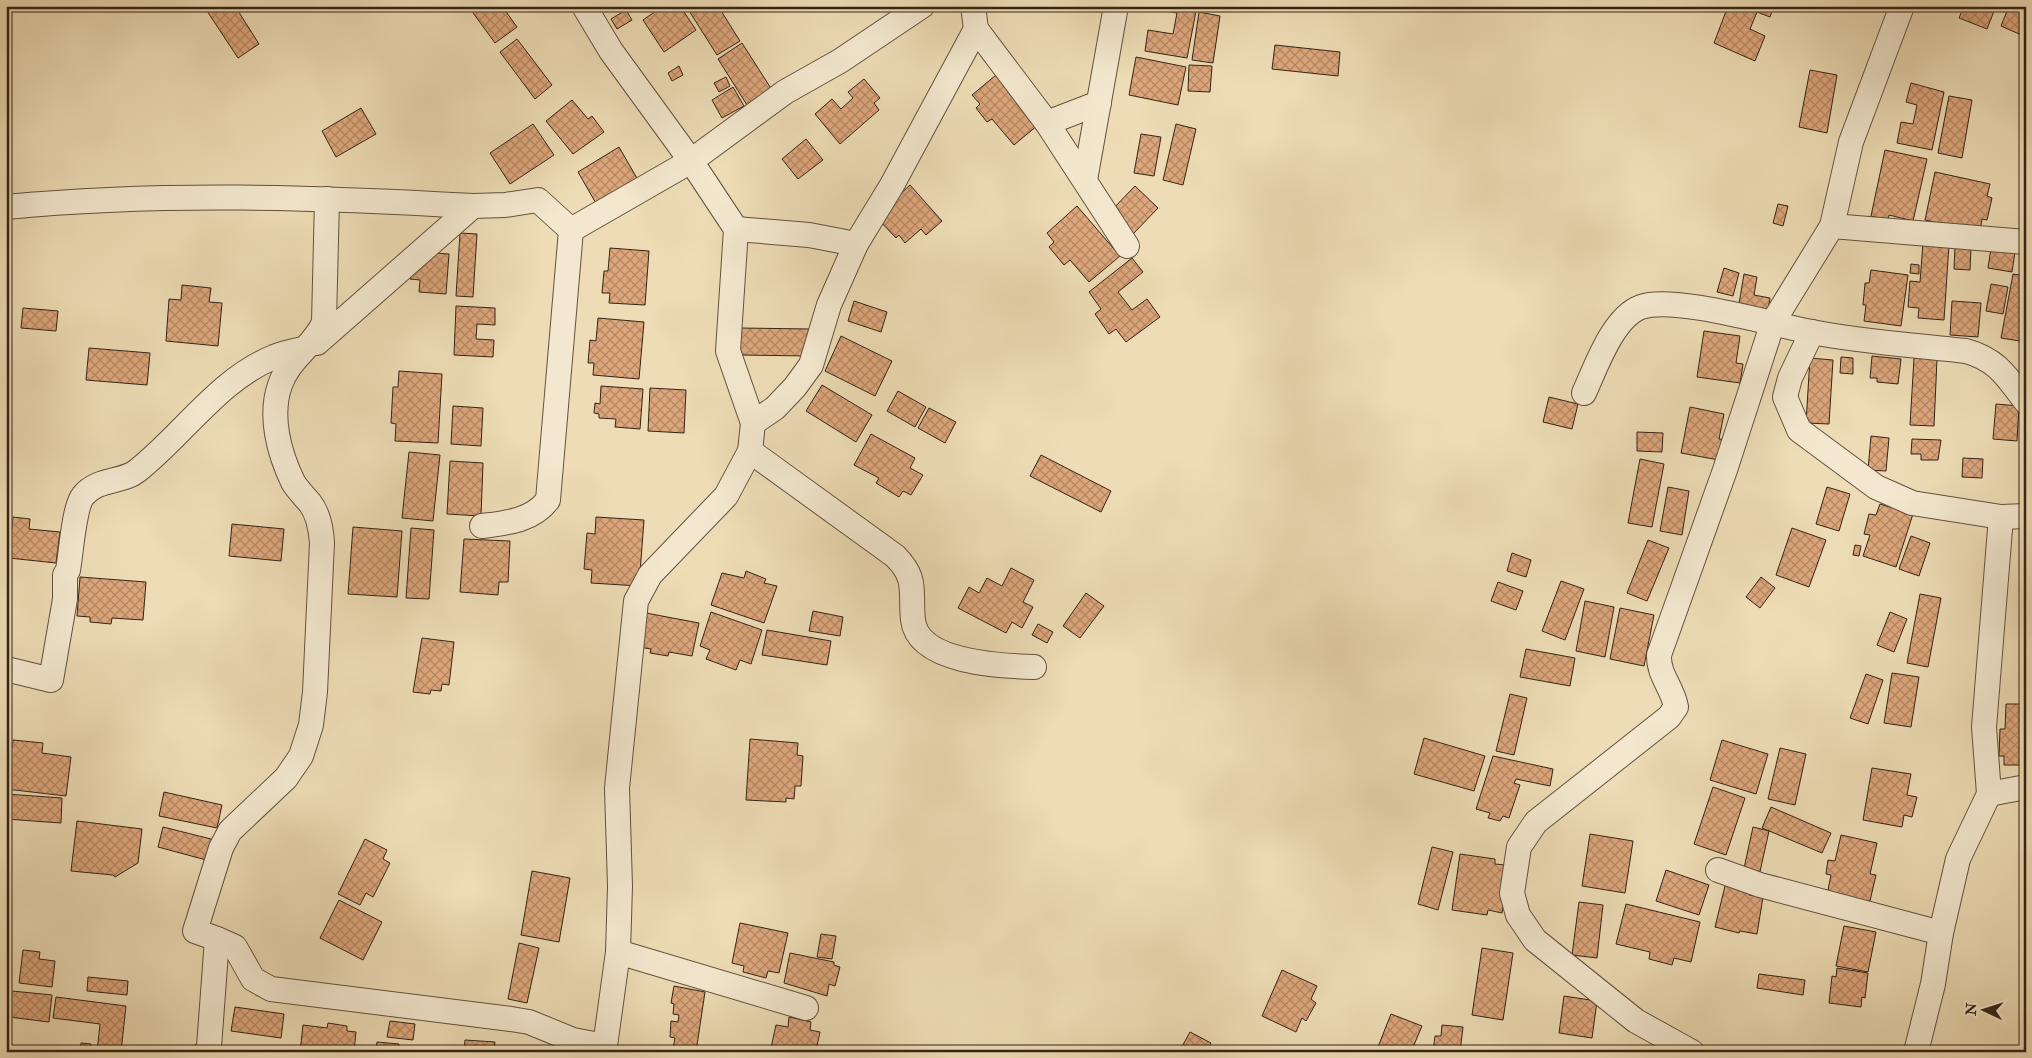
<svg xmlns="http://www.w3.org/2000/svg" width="2032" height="1058" font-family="'IM FELL Double Pica',serif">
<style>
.building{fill:url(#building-cross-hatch);stroke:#352316}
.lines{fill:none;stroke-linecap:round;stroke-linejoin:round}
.minor-casing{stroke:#63513e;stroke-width:26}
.minor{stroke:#f3e8cf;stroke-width:24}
</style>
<defs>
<pattern id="building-cross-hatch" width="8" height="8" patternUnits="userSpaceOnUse" patternTransform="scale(1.25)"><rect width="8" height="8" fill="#dda67b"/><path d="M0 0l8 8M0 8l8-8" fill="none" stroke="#b48764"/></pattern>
</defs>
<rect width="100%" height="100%" fill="#eddcb5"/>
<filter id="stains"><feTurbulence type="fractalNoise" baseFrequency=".004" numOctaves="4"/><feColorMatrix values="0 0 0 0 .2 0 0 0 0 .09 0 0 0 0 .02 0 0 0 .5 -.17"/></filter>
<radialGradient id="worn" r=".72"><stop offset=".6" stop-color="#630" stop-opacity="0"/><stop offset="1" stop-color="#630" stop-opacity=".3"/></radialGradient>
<g class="building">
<path d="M214 6H235L259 44 238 58 207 11Z"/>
<path d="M468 6H502L517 27 495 43Z"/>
<path d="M663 6H680L696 30 664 52 643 20Z"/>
<path d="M686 6H718L740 41 717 55Z"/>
<path d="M1154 6H1197L1187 58 1145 51 1148 30 1173 34 1177 13 1153 9Z"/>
<path d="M1728 6H1774L1770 17 1757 12 1750 29 1765 36 1755 61 1714 43Z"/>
<path d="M1964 6H1996L1987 29 1959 18Z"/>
<path d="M2009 6H2026V37L2001 26Z"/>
<path d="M626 10 632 20 617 29 611 19Z"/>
<path d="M1199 12 1220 16 1213 63 1192 60Z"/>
<path d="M517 39 552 85 535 99 500 52Z"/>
<path d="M742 43 772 90 747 105 718 59Z"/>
<path d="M1275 45 1340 52 1338 76 1272 69Z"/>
<path d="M1136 57 1186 67 1178 105 1129 95Z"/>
<path d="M1189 65 1212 66 1210 92 1188 91Z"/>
<path d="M679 66 683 75 672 81 668 73Z"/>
<path d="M1002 70 1044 120 1014 145 992 119 987 122 976 108 980 104 972 95Z"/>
<path d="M1810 70 1837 75 1827 133 1799 127Z"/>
<path d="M726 77 730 86 719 92 714 83Z"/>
<path d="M864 79 880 98 874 103 879 110 840 144 815 114 832 99 841 109 853 98 848 92Z"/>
<path d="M1911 83 1944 92 1932 150 1897 143 1901 122 1913 124 1917 105 1906 102Z"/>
<path d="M733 87 744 106 722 118 712 100Z"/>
<path d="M1949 96 1972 100 1962 158 1938 153Z"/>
<path d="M572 100 588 119 592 116 604 132 573 154 546 121Z"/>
<path d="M361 108 376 134 336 157 322 131Z"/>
<path d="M533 124 554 155 510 184 490 153Z"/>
<path d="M1176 124 1196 129 1183 185 1163 180Z"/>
<path d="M1141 134 1161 137 1154 176 1134 173Z"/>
<path d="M806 139 823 160 798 179 782 159Z"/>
<path d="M619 147 638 180 597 205 578 172Z"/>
<path d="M1885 150 1927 159 1913 221 1889 215 1888 221 1871 216Z"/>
<path d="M1935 172 1990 184 1987 196 1992 198 1987 220 1982 219 1980 232 1925 220Z"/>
<path d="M910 185 942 221 926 235 921 229 905 243 899 235 896 238 876 217Z"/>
<path d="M1135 186 1158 208 1133 234 1110 212Z"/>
<path d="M1778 204 1788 206 1783 226 1773 223Z"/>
<path d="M1077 206 1120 256 1089 282 1070 260 1064 265 1049 247 1054 242 1047 233Z"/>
<path d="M460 233 477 234 473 297 456 296Z"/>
<path d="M1923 243 1949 245 1944 320 1918 318 1919 308 1908 307 1910 281 1920 282Z"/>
<path d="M1955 247 1971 248 1970 270 1954 269Z"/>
<path d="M610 248 649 251 645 305 609 303 610 293H602L604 271H608Z"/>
<path d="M1991 248 2015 252 2012 272 1988 268Z"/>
<path d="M422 252 449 254 446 294 419 292 420 280 410 279 411 263Z"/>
<path d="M1132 258 1143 272 1118 292 1132 310 1147 299 1160 317 1126 342 1116 329 1109 334 1095 314 1101 309 1089 292Z"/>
<path d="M1911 264 1919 265V274L1910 273Z"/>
<path d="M1724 268 1739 273 1733 296 1717 292Z"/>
<path d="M1871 270 1908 275 1901 326 1864 321 1866 305H1863L1865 283H1869Z"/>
<path d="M1744 274 1757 277 1754 295 1770 298 1768 310 1739 304Z"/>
<path d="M2013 274 2026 276V342L2001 338Z"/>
<path d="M1991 284 2008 287 2003 314 1986 311Z"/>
<path d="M182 285 211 288 209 302 222 303 218 346 166 341 169 299 181 300Z"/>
<path d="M854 301 887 312 881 332 848 321Z"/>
<path d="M1952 301 1981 303 1978 337 1950 335Z"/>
<path d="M456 306 495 308V325L477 324 476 339 494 340 493 357 454 355Z"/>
<path d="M23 308 58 311 56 331 21 328Z"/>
<path d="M598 318 644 322 639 379 593 375 594 363H588L590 340 596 341Z"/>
<path d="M740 328 810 329 809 356 739 355Z"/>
<path d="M1704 331 1740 336 1736 363 1743 364 1740 383 1697 377Z"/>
<path d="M841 336 892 361 875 396 825 371Z"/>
<path d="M89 348 150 353 147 385 86 380Z"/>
<path d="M1872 356 1901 359 1898 384 1877 382V378H1870Z"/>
<path d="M1841 357 1853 358V374L1840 373Z"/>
<path d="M1810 358 1833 360 1829 424 1806 423Z"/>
<path d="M1914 358 1937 359 1934 426 1910 425Z"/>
<path d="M399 371 442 374 438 443 395 441 396 424 391 423 393 387H398Z"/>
<path d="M822 385 872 415 856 442 806 411Z"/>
<path d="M601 386 643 389 640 429 615 427 616 419 599 418V414L594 413 595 403 600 404Z"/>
<path d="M650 388 686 390 684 433 648 431Z"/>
<path d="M898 391 926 407 915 427 887 411Z"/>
<path d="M1549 397 1578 404 1572 429 1543 422Z"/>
<path d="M1996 404 2019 406 2017 441 1993 439Z"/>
<path d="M453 406 483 408 481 446 451 444Z"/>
<path d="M1690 407 1724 414 1719 439 1728 440 1724 461 1681 453Z"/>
<path d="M929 408 956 422 945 443 918 428Z"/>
<path d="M1637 432 1663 433 1662 452 1637 451Z"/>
<path d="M871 434 915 458 910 468 923 475 911 495 903 491 899 497 876 483 879 478 854 465Z"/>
<path d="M1871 436 1889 438 1886 471 1868 470Z"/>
<path d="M1912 439 1941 440 1938 460H1921V454H1911Z"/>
<path d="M409 452 440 455 433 521 402 518Z"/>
<path d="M1041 455 1111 491 1101 512 1030 476Z"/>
<path d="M1963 458 1983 459 1982 478 1962 477Z"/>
<path d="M1640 459 1664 464 1652 527 1628 523Z"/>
<path d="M450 461 483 463 481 516 447 514Z"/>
<path d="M1668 487 1689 491 1682 535 1660 531Z"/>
<path d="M1827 487 1850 494 1839 531 1816 524Z"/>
<path d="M1880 504 1913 514 1896 567 1863 556 1870 535 1864 534 1869 514 1876 515Z"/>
<path d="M13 517 30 519 29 529 60 532 56 563 9 558Z"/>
<path d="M596 517 644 520 639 586 591 583 592 570 584 569 587 533 595 534Z"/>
<path d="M232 524 284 529 281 561 229 556Z"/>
<path d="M353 527 402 531 397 597 348 594Z"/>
<path d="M411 528 434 530 429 599 406 598Z"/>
<path d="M1792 528 1826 540 1809 587 1776 575Z"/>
<path d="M1911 536 1930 543 1919 576 1899 569Z"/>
<path d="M464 539 510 541 508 582H499L498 595 460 592Z"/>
<path d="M1648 540 1669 548 1647 601 1627 593Z"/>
<path d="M1855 545 1861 546 1859 556 1853 555Z"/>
<path d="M1512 553 1531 560 1526 577 1507 571Z"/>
<path d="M1011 568 1034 580 1023 602 1033 607 1022 628 1012 622 1006 633 958 608 969 587 979 593 987 578 1002 586Z"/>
<path d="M746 571 766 579 764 583 777 586 764 623 711 605 722 573 744 578Z"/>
<path d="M80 577 146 582 143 620 112 618 111 624 90 622V617L77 616Z"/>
<path d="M1761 577 1775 588 1760 608 1746 597Z"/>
<path d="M1561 581 1584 589 1565 640 1542 631Z"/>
<path d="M1498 582 1523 591 1516 610 1491 601Z"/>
<path d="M1086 593 1104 606 1080 638 1063 626Z"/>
<path d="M1920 594 1941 598 1928 667 1907 663Z"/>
<path d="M1585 601 1614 607 1605 657 1576 651Z"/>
<path d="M1620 608 1654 615 1644 666 1610 659Z"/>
<path d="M813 611 843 617 840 636 809 631Z"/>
<path d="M711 612 762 630 751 664 740 660 736 670 706 659 710 650 700 646Z"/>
<path d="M1890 612 1907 619 1894 652 1877 645Z"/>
<path d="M646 613 699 623 692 656 669 652 668 656 650 653 651 649 639 647Z"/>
<path d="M1038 624 1053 632 1047 643 1032 635Z"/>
<path d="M767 630 831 641 827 665 762 655Z"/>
<path d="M422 638 454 642 449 685 442 684 441 691 431 690 430 694 413 692Z"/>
<path d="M1526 649 1575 658 1570 686 1520 677Z"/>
<path d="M1892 673 1919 677 1911 727 1884 723Z"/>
<path d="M1866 674 1883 680 1868 724 1850 718Z"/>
<path d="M1510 694 1527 698 1514 755 1496 751Z"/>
<path d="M2006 704H2026V765H2004V756H1999L2000 729H2005Z"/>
<path d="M1424 738 1485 756 1474 791 1414 774Z"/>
<path d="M750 739 798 743 797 755 803 756 801 786H795L794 799 786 798V802L746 800Z"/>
<path d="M13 740 43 743 42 753 71 757 66 796 6 789V749H12Z"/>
<path d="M1722 740 1768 754 1756 794 1710 780Z"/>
<path d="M1780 748 1806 754 1795 805 1768 799Z"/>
<path d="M1493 756 1553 769 1550 786 1516 779 1514 783 1520 785 1509 818 1503 816 1500 821 1488 818 1490 813 1476 809Z"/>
<path d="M1872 768 1911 774 1907 795 1917 797 1912 817 1904 815 1902 827 1863 820Z"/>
<path d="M1713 787 1745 798 1726 855 1694 844Z"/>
<path d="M164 792 222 805 217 828 159 816Z"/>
<path d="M6 794 62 798 61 823 6 819Z"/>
<path d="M1771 807 1831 833 1822 853 1762 828Z"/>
<path d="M77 821 142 829 138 863 115 877 113 875 71 871Z"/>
<path d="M163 827 215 840 210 861 158 847Z"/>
<path d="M1753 827 1769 831 1759 876 1743 873Z"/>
<path d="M1590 834 1633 841 1625 893 1582 886Z"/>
<path d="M1841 835 1877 843 1870 874 1876 875 1869 905 1827 895 1831 875 1826 874 1828 860 1835 861Z"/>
<path d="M365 839 387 850 383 859 390 863 373 897 366 893 360 905 338 894Z"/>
<path d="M1432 847 1453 852 1438 910 1418 904Z"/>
<path d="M1460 854 1495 859V864L1505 865 1508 880 1502 913 1488 910 1487 915 1452 910Z"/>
<path d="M1666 870 1709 885 1699 915 1656 901Z"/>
<path d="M532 871 570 878 559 942 521 935Z"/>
<path d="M1726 882 1751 889 1749 895 1763 897 1757 934 1740 931 1739 933 1715 927Z"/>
<path d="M339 900 382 922 363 960 320 938Z"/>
<path d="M1579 902 1603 905 1597 958 1572 955Z"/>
<path d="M1626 904 1700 922 1691 962 1674 958 1672 965 1649 959 1650 952 1616 944Z"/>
<path d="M740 923 788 933 779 973 768 971 766 978 743 972 744 966 732 963Z"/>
<path d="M1844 926 1876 932 1868 972 1836 966Z"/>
<path d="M821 934 836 936 832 959 817 957Z"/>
<path d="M519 943 539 948 527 1003 508 999Z"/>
<path d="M1482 948 1513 953 1503 1020 1472 1015Z"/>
<path d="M23 950 40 952 39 959 55 961 52 987 19 983Z"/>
<path d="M790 953 834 962V965L840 967 835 986 829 984 827 996 784 983Z"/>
<path d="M1837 968 1868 973 1865 998 1862 997 1861 1007 1829 1003 1832 976 1836 977Z"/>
<path d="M1282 970 1317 986 1311 999 1316 1003 1306 1021 1302 1018 1296 1032 1262 1016Z"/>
<path d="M1759 974 1805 980 1803 995 1757 988Z"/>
<path d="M88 977 128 981 127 995 87 991Z"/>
<path d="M674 986 705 992 696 1052 673 1049 675 1038 670 1037 671 1021 678 1022 679 1015 673 1014 674 1004 671 1003Z"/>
<path d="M12 991 52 995 49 1022 9 1017Z"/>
<path d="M1564 996 1597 1001 1592 1038 1559 1033Z"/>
<path d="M56 997 126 1006 121 1052H97L100 1024 53 1018Z"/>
<path d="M235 1007 284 1014 281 1038 231 1031Z"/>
<path d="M1391 1014 1422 1026 1411 1052H1376Z"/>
<path d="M789 1017 811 1022 810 1030 820 1032 817 1046 820 1047 819 1052H770L776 1025 788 1027Z"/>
<path d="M390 1021 415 1024 413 1040 387 1037Z"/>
<path d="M328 1023 347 1026V1031L356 1032 354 1052H300L303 1025 327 1028Z"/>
<path d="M1442 1025 1463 1027 1460 1052H1433L1435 1036H1441Z"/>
<path d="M1190 1032 1211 1043 1206 1052H1179Z"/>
<path d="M465 1040 495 1042 494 1052H464Z"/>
<path d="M377 1042 399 1044 398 1052H376Z"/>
<path d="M81 1043 91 1044 90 1052H80Z"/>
</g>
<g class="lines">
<g class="minor-casing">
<g id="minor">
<path d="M584 6 611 51 691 161 736 229 728 351 753 423 750 451 726 496 650 575 636 601 617 788 620 886 618 952 605 1046 602 1052"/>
<path d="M973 6 976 29 1047 123 1127 246"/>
<path d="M1047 123 1099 103"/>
<path d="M1085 180 1116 6"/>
<path d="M6 207C161 192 318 197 473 206L505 205 538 200 571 230 691 161 785 92 840 61 922 6"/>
<path d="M1832 226 2026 242"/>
<path d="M736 229 809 235 856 244"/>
<path d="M1812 332 1790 378 1785 397 1799 430 1876 487 1912 503 2001 517 2026 516"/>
<path d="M317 343 473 206"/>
<path d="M1584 393C1596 367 1613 317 1641 307 1674 295 1774 325 1812 332 1862 342 1915 345 1966 351 1998 360 2007 377 2026 402"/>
<path d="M753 423 775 408 795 387 811 365 829 305 856 244 892 185 976 29"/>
<path d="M750 451 895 556C918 579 910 591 913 620 918 663 1002 666 1034 667"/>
<path d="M482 526C506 523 532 521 548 500L571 230"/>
<path d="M6 669 51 680 65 599V575L68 570C71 554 74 507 83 496 97 478 122 483 137 471 183 435 219 379 274 357 283 353 293 351 303 349"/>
<path d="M1989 794 2026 787"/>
<path d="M1718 870 1760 885 1941 933"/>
<path d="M217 939 235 947 253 979 271 989 511 1019 529 1022 573 1040 605 1046"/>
<path d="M618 952 806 1008"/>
<path d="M206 1052 209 1047 217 939 195 931 221 848 230 831 286 778 301 756 311 725 315 692 322 543C321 529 319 515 310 503 304 496 297 489 293 482 279 453 269 416 280 385 289 358 315 345 324 322L327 199"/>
<path d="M1692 1052 1636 1021 1535 940 1518 915 1512 893 1519 847 1536 822 1669 717 1676 707C1673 688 1658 675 1659 655L1725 470 1773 322 1832 226 1851 142 1902 6"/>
<path d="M1916 1052 1933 984 1941 933 1958 859 1989 794 1984 727 2001 517"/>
</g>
</g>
<use href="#minor" class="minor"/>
</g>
<rect width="2032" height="1058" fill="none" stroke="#eddcb5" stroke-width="25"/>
<rect x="8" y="8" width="2017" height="1043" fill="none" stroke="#352316" stroke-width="2.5"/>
<rect x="12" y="12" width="2007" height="1033" fill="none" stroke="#352316"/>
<g transform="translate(1984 1010) rotate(274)" stroke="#f3e8cf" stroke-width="4" paint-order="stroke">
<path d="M0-4L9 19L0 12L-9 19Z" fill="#352316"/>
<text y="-8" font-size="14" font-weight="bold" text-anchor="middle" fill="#352316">N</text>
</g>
<rect width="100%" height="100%" filter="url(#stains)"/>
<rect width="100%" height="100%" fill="url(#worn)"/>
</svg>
